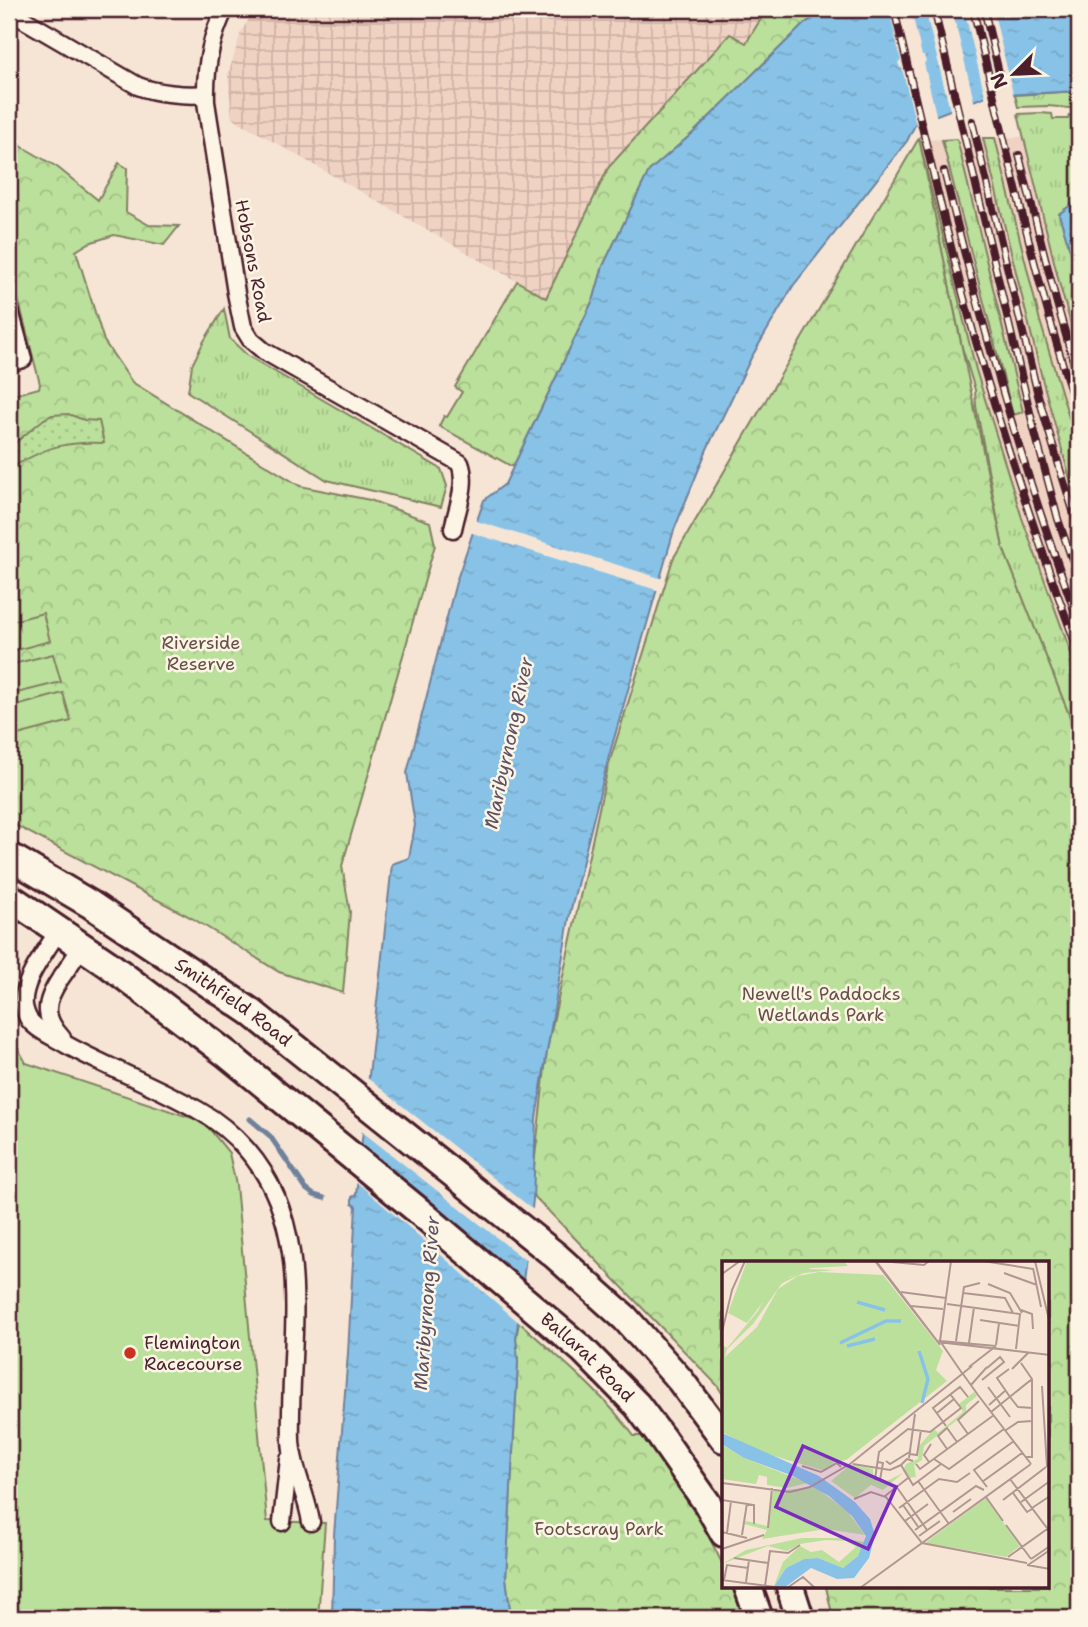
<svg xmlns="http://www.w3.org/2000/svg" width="1088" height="1627" font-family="'Shantell Sans',sans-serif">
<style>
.built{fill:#efd2c2}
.industrial{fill:url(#industrial-grid)}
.grass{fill:url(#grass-tufts);stroke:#828063;stroke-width:2}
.park{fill:url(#park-crowns);stroke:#828063;stroke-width:2}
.garden{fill:url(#garden-dots);stroke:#828063;stroke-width:2}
.pitch{fill:#bbe09b;stroke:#828063;stroke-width:2}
.water{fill:url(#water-ripples);stroke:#6f819c;stroke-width:2}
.pier{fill:#f6e5d5}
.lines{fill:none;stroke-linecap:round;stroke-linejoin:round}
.stream{stroke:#6f819c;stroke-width:5}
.minor-casing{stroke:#4a1f2b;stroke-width:21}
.trunk-casing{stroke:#4a1f2b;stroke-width:32}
.minor{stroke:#fcf5e5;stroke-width:16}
.trunk{stroke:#fcf5e5;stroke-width:26}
.rail-casing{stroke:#4a1f2b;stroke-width:8}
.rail{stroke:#fcf5e5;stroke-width:5;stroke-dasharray:16;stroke-linecap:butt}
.poi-dot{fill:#c8321e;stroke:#fcf5e5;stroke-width:2.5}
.labels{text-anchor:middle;stroke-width:5;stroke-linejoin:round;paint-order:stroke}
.street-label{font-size:18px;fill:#4a1f2b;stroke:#fcf5e5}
.park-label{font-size:18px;fill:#664f47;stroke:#fcf5e5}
.poi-label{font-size:18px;fill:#4a1f2b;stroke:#fcf5e5;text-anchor:start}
.water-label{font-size:19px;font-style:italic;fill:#5d5063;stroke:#fcf5e5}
.inset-river{fill:none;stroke:#88c3e7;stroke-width:3.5}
.inset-road{fill:none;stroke:#b19691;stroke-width:2}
.view{fill:#7b2cbf;fill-opacity:0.15;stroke:#7b2cbf;stroke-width:3.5}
.inset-edge{fill:none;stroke:#4a1f2b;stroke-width:3.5}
</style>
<defs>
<pattern id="industrial-grid" width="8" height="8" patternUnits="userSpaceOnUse" patternTransform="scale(1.75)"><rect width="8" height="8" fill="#efd2c2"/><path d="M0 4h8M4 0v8" fill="none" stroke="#ceb4a7"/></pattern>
<pattern id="grass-tufts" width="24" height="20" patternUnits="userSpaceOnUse" patternTransform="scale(1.75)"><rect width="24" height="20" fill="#bbe09b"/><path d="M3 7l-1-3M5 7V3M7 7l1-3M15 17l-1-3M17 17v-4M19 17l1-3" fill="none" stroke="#a2c086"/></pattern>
<pattern id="park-crowns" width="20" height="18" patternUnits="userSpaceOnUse" patternTransform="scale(1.75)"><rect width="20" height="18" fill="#bbe09b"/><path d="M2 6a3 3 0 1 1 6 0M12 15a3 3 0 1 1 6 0" fill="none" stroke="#a2c086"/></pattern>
<pattern id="garden-dots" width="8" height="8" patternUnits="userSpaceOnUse" patternTransform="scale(1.75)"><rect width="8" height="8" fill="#bbe09b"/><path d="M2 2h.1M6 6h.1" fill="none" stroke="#a2c086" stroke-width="1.8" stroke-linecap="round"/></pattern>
<pattern id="water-ripples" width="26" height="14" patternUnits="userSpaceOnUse" patternTransform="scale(1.75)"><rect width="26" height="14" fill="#88c3e7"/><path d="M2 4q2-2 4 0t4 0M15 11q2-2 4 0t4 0" fill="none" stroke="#77a7c6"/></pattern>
</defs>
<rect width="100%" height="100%" fill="#f6e5d5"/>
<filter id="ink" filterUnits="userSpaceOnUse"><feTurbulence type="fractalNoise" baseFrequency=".0143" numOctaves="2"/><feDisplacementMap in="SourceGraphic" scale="14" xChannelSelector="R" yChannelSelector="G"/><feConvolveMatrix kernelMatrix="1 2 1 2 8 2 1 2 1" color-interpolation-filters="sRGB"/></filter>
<g filter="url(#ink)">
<path class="built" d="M1048 134 1056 202 1079 301V740L976 406 975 390 962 347 919 140 1024 137Z"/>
<path class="industrial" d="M255 9H767L746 44 730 34 608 168 546 298 232 118 228 75 241 32Z"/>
<g class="grass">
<path d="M1079 91V109L1048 106 1018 107 1015 95Z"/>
<path d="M1040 113 1052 114 1053 119H1068L1069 115 1079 118V203L1071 205 1059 214 1079 279V352L1060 286 1018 114Z"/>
<path d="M983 138H995L1040 321 1079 451V506L1071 482 1043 382Z"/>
<path d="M957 139 1023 412 1013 415 942 140Z"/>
<path d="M919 140 976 370 1022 518 1079 675V740L1003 548 976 406 975 390 962 347Z"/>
<path d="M224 309 230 339 248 356 441 469 447 486 441 507 327 480 188 392 192 365 204 341Z"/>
</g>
<g class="park">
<path d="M767 9H826L804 24 694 132 649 171 603 266 594 298 513 467 439 426 444 416 447 417 462 392 455 387 517 281 546 298 608 168 730 34 746 43Z"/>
<path d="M919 138 1003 548 1079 740V1618H833L826 1587H1048V1263H724V1396L717 1385 531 1193 547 1050 608 767 673 559Z"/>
<path d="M9 139 57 167 98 200 119 163 127 168 126 212 149 225 179 226 164 245 114 235 89 243 76 251 104 341 132 382 300 486 370 500 430 522 435 545 342 866 350 912 343 993 279 972 192 918 9 822V396L39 388 40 384 9 263Z"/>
<path d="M519 1322C559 1358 602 1392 634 1436H642L672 1477 705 1529 724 1567V1587H732L744 1618H510V1610L506 1578 518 1362 516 1338Z"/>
</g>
<path class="garden" d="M68 414 84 420 99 421 104 443C61 441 45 448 9 469V448L44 419 52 415Z"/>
<g class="pitch">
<path d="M43 613 50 641 9 652V622Z"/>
<path d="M53 654 61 682 9 695V665Z"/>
<path d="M63 693 71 721 10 737 9 708Z"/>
<path d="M9 1032 26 1063 204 1122 229 1153 236 1185 267 1521 325 1523 318 1618H9Z"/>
</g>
<g class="water">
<path d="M826 9H1079V91L986 96 916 123 907 141 793 286 751 358 707 449 674 530 609 756 570 913 536 1118 533 1200 516 1338 518 1362 506 1578 510 1610V1618H332L334 1535 348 1353 356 1206 352 1204V1197L356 1195 392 864 409 858 415 825 407 773 456 582 484 500 505 484 594 298 603 266 649 171 694 132 804 24Z"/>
<path d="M1079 203V279L1059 214 1071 205Z"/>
</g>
<g class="pier">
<path d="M889 9H911L922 56H924L926 62 924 63 937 119 918 126 917 129 902 68H900L898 62 901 61Z"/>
<path d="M925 9H952L975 105 951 114Z"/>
<path d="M964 9H993L1014 98 986 100Z"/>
<path d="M473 520 663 579 660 591 469 532Z"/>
<path d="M366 1077 535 1211 529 1263 360 1130Z"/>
<path d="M358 1147 526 1288 522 1325 354 1180Z"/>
</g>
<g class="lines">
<path class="stream" d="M250 1119 270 1136 306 1189 314 1195 324 1198"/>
<g class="minor-casing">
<g id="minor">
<path d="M225 9C210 38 205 69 206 102L236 293 243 327 251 340 264 351 460 463C468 484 457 508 453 529"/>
<path d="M9 11 138 86C155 93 187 96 205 94"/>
<path d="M9 307 23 359 9 363"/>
<path d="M58 931C46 952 21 981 24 1006 25 1011 27 1017 30 1021 38 1031 54 1037 65 1044 108 1068 155 1085 198 1110 216 1120 233 1134 247 1150 317 1230 288 1344 291 1440 292 1468 307 1495 311 1522"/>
<path d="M62 1038C42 1016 45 1002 60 979 68 968 75 957 82 946"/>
<path d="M282 1522 289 1459"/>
</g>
</g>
<g class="trunk-casing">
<g id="trunk">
<path id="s1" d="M9 856 90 904 251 1012 556 1256 625 1318 680 1380 724 1439"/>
<path id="s2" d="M9 897 108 964 228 1055 420 1212 583 1350 637 1405 661 1437 707 1503 724 1533"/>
<path d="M748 1587 759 1618"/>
<path d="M790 1587 800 1618"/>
</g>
</g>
<use href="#minor" class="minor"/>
<use href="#trunk" class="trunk"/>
<g class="rail-casing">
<g id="rail">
<path d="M894 9C916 100 937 192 960 283 993 409 1034 532 1079 653"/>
<path d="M934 9 1034 429 1058 519 1079 580"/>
<path d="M973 9C1006 145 1036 284 1079 417"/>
<path d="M984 9 1000 77"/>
<path d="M972 121 1038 395 1060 469 1079 530"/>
<path d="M1019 155 1056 300 1079 382"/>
<path d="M944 171C981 324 1024 475 1079 623"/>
</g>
</g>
<use href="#rail" class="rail"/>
</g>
</g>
<circle class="poi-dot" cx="130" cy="1353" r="7"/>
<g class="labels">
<g class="street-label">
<text transform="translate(253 261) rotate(79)" y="6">Hobsons Road</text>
<text dy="6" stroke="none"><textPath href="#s1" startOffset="268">Smithfield Road</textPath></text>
<text dy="6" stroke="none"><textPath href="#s2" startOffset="740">Ballarat Road</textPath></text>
</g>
<g class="park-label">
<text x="201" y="649">Riverside<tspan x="201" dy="21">Reserve</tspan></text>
<text x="821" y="1000">Newell's Paddocks<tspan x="821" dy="21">Wetlands Park</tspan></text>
<text x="599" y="1535">Footscray Park</text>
</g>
<g class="poi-label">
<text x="144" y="1349">Flemington<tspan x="144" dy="21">Racecourse</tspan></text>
</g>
<g class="water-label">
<text transform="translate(508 743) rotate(-78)" y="7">Maribyrnong River</text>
<text transform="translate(426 1303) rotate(-86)" y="7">Maribyrnong River</text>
</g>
</g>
<g transform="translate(722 1261)">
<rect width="327" height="327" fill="#f6e5d5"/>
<path d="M85 8 112 9 82 12 60 22 31 63 0 93 36 50 49 26ZM80 277H118L143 281 136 295 121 307 96 297 82 298 64 307 52 325 61 301 78 285 89 291 100 289 117 301 134 286 124 280 104 279 78 283 65 290 46 285 0 303 24 289Z" fill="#bbe09b"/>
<path d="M25 0H122L126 5 89 7 68 16 48 32 25 62 6 52ZM252 131 255 135 244 144V152L202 185 200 199 192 204 194 216 186 217 181 210 184 203 196 198 197 185 212 168 216 172 241 151 237 143ZM0 183 22 197 86 222 65 227 45 224V216L37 214 34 223 0 218ZM129 203 151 208V218L165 220 181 212 161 229 149 224 133 237 109 220ZM93 226 125 250 143 274 104 268 40 278 45 269 22 263 24 260 45 265 51 230ZM264 237 298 285 284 296 203 282Z" fill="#bbe09b"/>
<path d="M97 11 161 14 221 90 214 109 225 120 124 199 113 201 103 210 35 190 0 171V84L5 87 3 96 35 66 56 28 76 15ZM253 267a9 9 0 1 1 18 0a9 9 0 1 1-18 0ZM224 274a12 12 0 1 1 24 0a12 12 0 1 1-24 0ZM262 283a10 10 0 1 1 20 0a10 10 0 1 1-20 0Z" fill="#bbe09b"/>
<path d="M0 172 97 215 133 241 148 258 153 274 147 297 132 317 115 318 89 307 62 327H51L64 307 82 298 96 297 121 307 136 295 144 275 130 255 107 235 71 215 22 197 0 183Z" fill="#88c3e7"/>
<path class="inset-river" d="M135 41 163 49M118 82 164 60H179M125 85 153 78M197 90 206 118 200 142"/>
<path class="inset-road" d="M153 0 218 84M154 0 216 81 328 94M159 0 202 4 207 0M261 0 311 8M313 0 328 63M311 7 319 46M282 12 315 24M0 13 18 0M266 23 288 32 300 52M179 31 224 37M241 32 283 37 291 52M225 43 298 53 294 88M189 45 221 48M299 49 310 53 311 68M258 59 297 65M0 71 10 29 23 0M218 80 229 0M234 80 242 26 258 22M247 82 252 46M274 84 277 62M270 87 328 94M247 106 274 85M287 108 275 117 288 136M290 108 306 92M240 112 218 80 274 85M241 113 256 134M260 119 282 101 278 96 265 107M249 124 265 106M320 125 325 206M266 126 288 156M256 134 309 203M288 136 296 146 311 147M267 144 284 129M269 151 310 118 299 102M215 152 232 138M224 165 211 147 238 126 246 136M284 169 296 161 310 160M246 173 236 159 257 140M225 188 216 175 225 167 235 181M188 193 195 194 199 169M304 196H310V119M187 197 193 153M212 198 227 208 282 168M164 200 168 203 189 190M191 200 185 198 179 204 191 224 219 203M156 201 161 202 158 219 153 218 157 191 186 168 208 171 239 147 228 133M207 201 202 194 209 183M131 203 168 209 179 204M194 203 198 208 272 154M80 205 99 211 115 202 119 206M288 218 328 271M196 220 227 263M260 221 300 192M0 222 68 231 88 226 128 203 250 105M174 225 205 269M265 226 252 209 292 180M291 232 305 251 310 248M163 235 186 217M264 236 281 260M132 238 149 231 164 236 200 282 305 302M0 239 32 244V263M281 239 324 206M299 241 328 220M181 244 197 267M177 247 217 218 235 221 248 212M310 247 328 235M231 251 249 238M183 260 206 243M284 264 309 298M46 267 50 227M193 269 254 225 262 229M0 271 25 277M5 272 9 240M20 274 25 242M197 275 218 260M0 288 42 274M286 296 328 266M12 297 46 302M309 298 328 285M305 304 328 308M306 304 328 289M0 319 61 327M2 319 5 304 26 307M24 321 27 299M43 325 48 290 66 292 78 284M65 327 81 316 93 327M138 327 309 203"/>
<path class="view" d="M81 185 174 226 146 288 54 246Z"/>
<rect width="327" height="327" class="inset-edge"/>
</g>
<rect width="1088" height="1627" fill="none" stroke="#fcf5e5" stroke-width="35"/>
<rect x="18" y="18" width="1053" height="1592" fill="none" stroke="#4a1f2b" stroke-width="2.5" filter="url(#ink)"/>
<g transform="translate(1014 74) rotate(246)" stroke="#fcf5e5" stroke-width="5" paint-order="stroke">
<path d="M0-5L12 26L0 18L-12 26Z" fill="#4a1f2b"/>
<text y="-10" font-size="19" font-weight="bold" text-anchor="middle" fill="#4a1f2b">N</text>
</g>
</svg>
